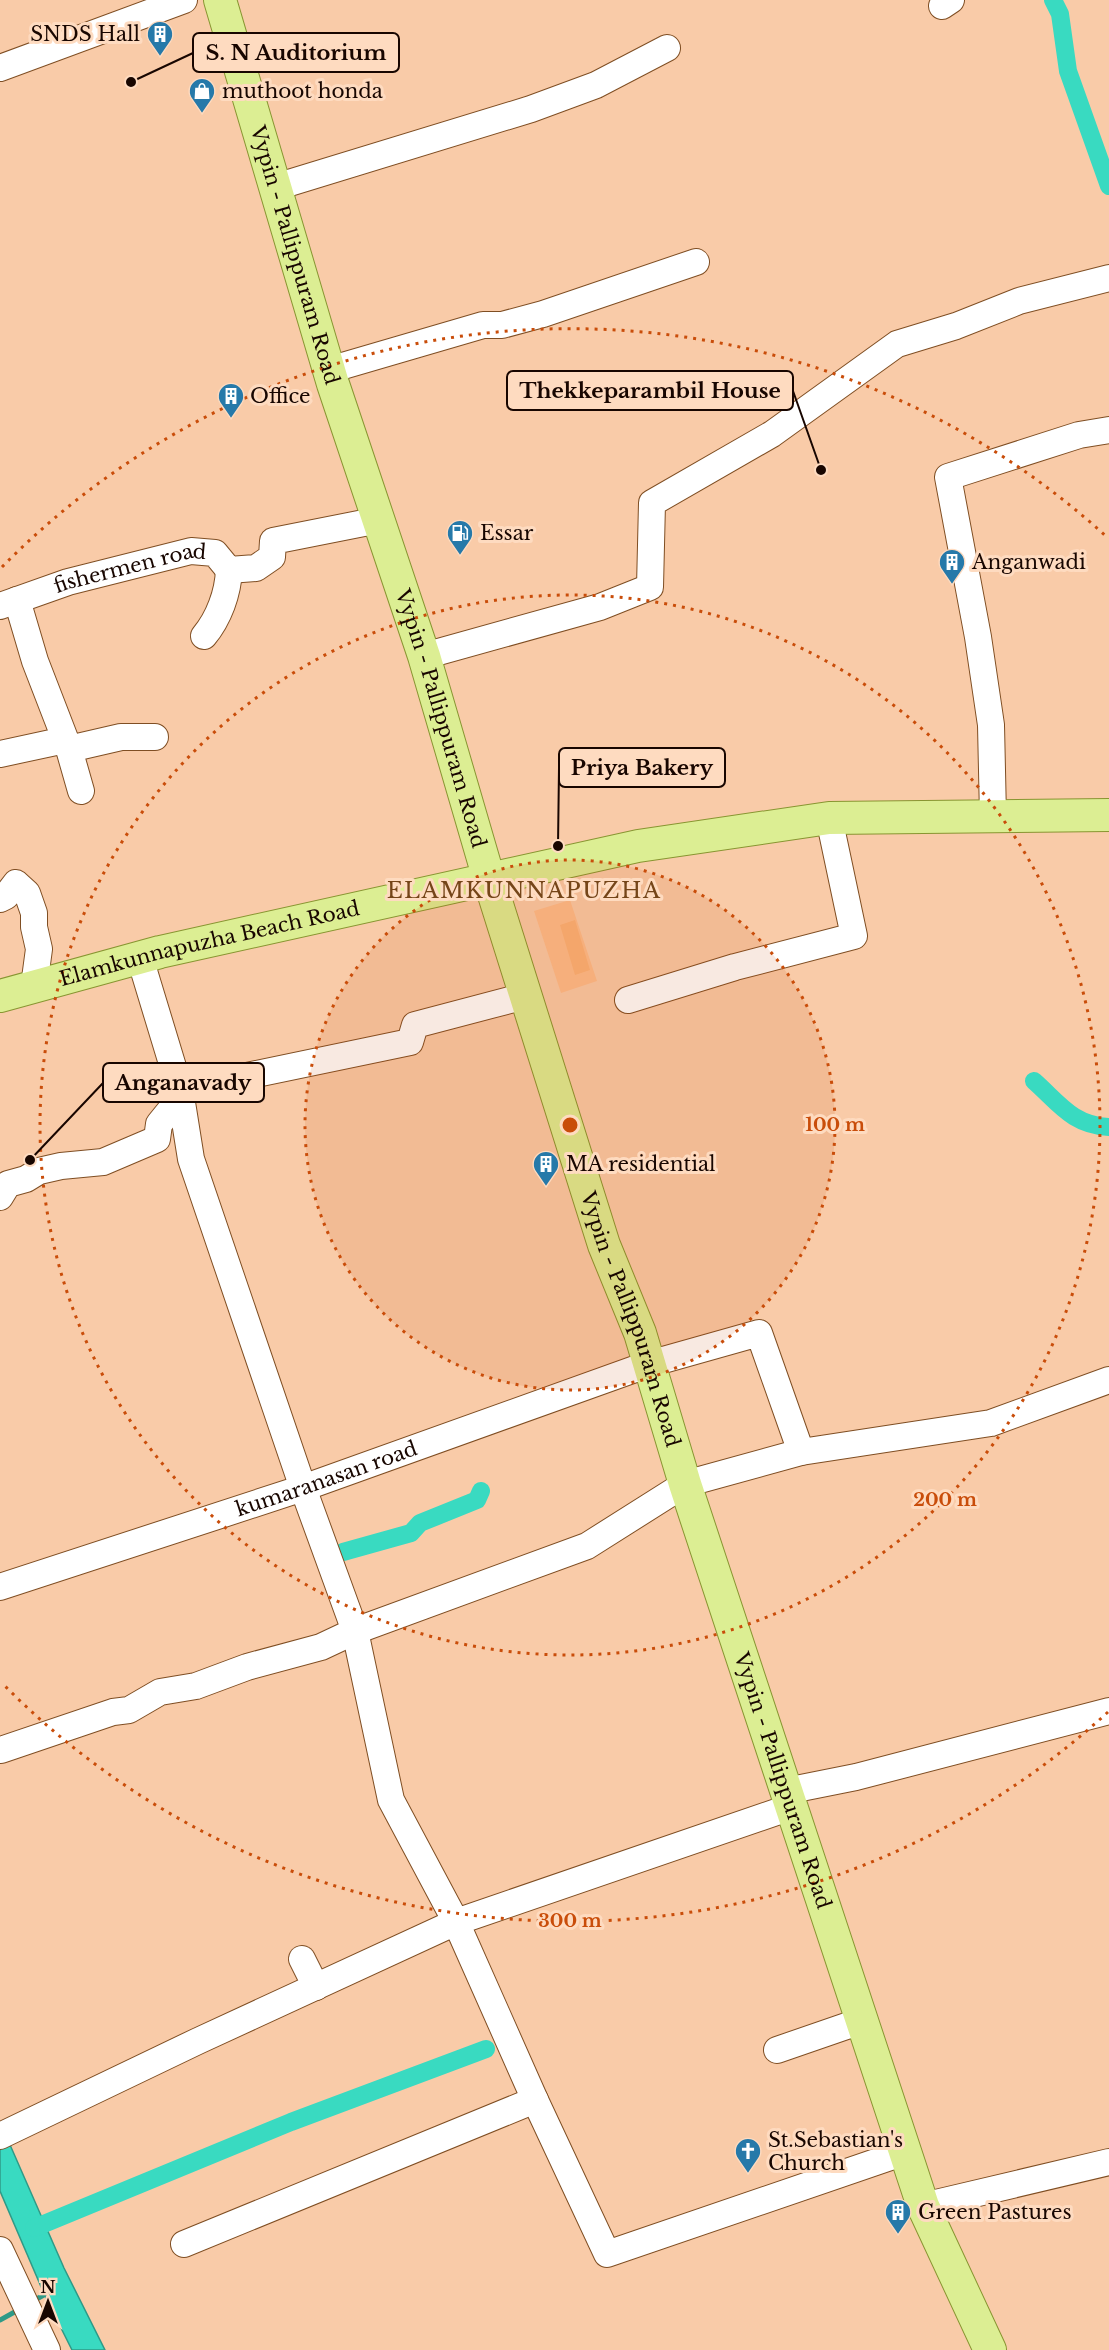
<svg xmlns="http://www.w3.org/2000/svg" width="1109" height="2350" font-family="'Libre Baskerville',serif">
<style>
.built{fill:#fdbe8c}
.green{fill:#fbb379}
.water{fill:#39dac1;stroke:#2f9a87;stroke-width:1.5}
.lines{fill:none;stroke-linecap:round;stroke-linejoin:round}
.stream{stroke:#2f9a87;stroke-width:5}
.canal{stroke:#39dac1;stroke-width:18}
.minor-casing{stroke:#7f4e23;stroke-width:28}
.major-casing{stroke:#889531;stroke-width:34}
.minor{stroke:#fff;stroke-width:26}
.major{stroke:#dcee93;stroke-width:32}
.ring{fill:none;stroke:#c94d0a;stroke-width:3;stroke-dasharray:3 6}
.labels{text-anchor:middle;stroke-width:6;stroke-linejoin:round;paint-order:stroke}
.poi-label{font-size:20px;fill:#180600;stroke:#fedbc0;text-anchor:start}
.street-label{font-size:20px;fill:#180600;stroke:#fedbc0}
.quarter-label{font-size:22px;letter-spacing:1.5px;fill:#754518;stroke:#fedbc0}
.centre{fill:#c94d0a;stroke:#fedbc0;stroke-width:3}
.ring-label{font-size:18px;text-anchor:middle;font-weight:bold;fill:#c94d0a;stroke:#fedbc0;stroke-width:6;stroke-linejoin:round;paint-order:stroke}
.leader{fill:none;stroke:#180600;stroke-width:2}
.callout-dot{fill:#180600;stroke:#fedbc0;stroke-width:2}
.callout{fill:#fedbc0;stroke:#180600;stroke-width:2}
.callout-label{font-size:21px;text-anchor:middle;font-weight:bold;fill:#180600}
</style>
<rect width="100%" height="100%" fill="#f9cba8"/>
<path class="built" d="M570 900 597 981 561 993 534 911Z"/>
<path class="green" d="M575 920 590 970 575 975 560 925Z"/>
<path class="water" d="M0 2122 64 2268 105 2350H72L45 2296 0 2191Z"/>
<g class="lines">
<g class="stream">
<path d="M33 2301 51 2291"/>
<path d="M0 2320 20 2309"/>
</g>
<g class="canal">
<path d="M1053 0 1060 14 1068 71 1109 186"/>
<path d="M1034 1081C1059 1103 1072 1125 1109 1127"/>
<path d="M343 1552 411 1533 420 1523 477 1500 481 1491"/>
<path d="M34 2228 291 2122 486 2049"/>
</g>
<g class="minor-casing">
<g id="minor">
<path d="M942 6 951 0"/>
<path d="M0 68 184 0"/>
<path d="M276 187 531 109 596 85 667 48"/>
<path d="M329 370 483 325H502L543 314 696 262"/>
<path d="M17 600 35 661 69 749 81 791"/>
<path id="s1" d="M0 606 68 582 191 551 215 553 229 570 256 568 272 557 273 541 379 520"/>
<path d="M204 636C219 618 228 593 229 570"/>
<path d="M424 656 600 607 650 587 652 503 772 434 897 344 956 326 1019 301 1109 278"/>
<path d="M69 749 121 737H155"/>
<path d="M0 754 65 740"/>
<path d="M993 816 991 725 978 637 948 477 1079 435 1109 430"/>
<path d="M0 899 6 896 16 883 27 893 34 913V927L39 949 34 986"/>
<path d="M140 958 180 1090 191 1159 303 1488 355 1631 391 1800 456 1922 791 1807"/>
<path d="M628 1000 735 967 854 936 829 818"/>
<path d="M0 1197 8 1184 26 1179 39 1171 61 1166 103 1162 157 1139 159 1124 176 1103 180 1090 410 1042 415 1025 525 996"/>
<path id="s2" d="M0 1587 303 1488 649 1364 759 1333 801 1452 991 1423 1109 1380"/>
<path d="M1 1750 113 1712 129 1710 160 1692 196 1686 247 1667 321 1647 355 1631 587 1546 685 1484 801 1452"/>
<path d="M786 1791 856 1777 1109 1711"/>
<path d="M302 1959 316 1987"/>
<path d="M777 2050 861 2021"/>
<path d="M0 2136 198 2041 456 1922 535 2100 607 2254 905 2152"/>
<path d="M923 2206 1109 2162"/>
<path d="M184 2244 535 2100"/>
<path d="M0 2250 47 2350"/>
</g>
</g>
<g class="major-casing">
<g id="major">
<path id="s3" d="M220 0 333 384 424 656 489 879 604 1245 640 1333 685 1484 923 2206 990 2350"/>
<path id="s4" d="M0 996 160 952 638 846 829 818 1109 815"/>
</g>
</g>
<use href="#minor" class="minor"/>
<use href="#major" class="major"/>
</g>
<circle cx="570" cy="1125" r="265" fill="#c94d0a" fill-opacity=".12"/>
<g class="ring">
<circle cx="570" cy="1125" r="265"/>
<circle cx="570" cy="1125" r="530"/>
<path d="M1108 1712A796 796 0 0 1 2 1683M2 567A796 796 0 0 1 1108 538"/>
</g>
<defs>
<g id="building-pin" transform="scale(1.35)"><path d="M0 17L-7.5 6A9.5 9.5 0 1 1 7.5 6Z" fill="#2679a9" stroke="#fedbc0"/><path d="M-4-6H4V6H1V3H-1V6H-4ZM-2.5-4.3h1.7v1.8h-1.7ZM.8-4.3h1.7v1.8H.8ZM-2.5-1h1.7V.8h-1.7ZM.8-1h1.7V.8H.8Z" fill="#fff"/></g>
<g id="shop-pin" transform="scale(1.35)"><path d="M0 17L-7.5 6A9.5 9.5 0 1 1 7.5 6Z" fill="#2679a9" stroke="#fedbc0"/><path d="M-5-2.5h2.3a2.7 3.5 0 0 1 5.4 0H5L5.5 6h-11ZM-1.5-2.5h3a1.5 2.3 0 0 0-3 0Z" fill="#fff"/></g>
<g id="fuel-pin" transform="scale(1.35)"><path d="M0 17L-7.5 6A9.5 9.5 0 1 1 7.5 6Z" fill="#2679a9" stroke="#fedbc0"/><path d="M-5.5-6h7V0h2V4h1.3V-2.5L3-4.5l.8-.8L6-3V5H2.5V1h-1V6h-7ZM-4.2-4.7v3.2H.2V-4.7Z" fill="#fff"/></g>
<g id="church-pin" transform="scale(1.35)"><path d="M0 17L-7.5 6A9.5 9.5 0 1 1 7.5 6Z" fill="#2679a9" stroke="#fedbc0"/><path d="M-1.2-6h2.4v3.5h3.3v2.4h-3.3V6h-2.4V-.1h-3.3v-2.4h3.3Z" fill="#fff"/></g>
</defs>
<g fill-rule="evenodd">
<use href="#building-pin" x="160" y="34"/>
<use href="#shop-pin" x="202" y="91"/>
<use href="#building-pin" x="231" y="396"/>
<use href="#fuel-pin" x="460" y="533"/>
<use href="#building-pin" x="952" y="562"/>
<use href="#building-pin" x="546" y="1164"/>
<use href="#church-pin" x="748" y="2151"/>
<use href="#building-pin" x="898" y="2212"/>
</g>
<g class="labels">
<g class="poi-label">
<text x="140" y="41" text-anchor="end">SNDS Hall</text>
<text x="222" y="98">muthoot honda</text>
<text x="250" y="403">Office</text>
<text x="480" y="540">Essar</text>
<text x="972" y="569">Anganwadi</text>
<text x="566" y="1171">MA residential</text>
<text x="768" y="2147">St.Sebastian's<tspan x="768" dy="23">Church</tspan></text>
<text x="918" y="2219">Green Pastures</text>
</g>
<g class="street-label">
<text dy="7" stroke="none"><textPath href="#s3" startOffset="266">Vypin - Pallippuram Road</textPath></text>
<text dy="7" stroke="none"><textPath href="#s1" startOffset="136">fishermen road</textPath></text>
<text dy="7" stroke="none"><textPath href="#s3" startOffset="752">Vypin - Pallippuram Road</textPath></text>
<text dy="7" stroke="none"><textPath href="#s4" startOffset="216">Elamkunnapuzha Beach Road</textPath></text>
<text dy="7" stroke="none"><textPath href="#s3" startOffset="1382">Vypin - Pallippuram Road</textPath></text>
<text dy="7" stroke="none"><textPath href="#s2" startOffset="344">kumaranasan road</textPath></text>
<text dy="7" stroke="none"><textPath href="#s3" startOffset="1868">Vypin - Pallippuram Road</textPath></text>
</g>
<g class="quarter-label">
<text x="524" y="898">ELAMKUNNAPUZHA</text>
</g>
</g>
<circle cx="570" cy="1125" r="9" class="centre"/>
<g class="ring-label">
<text x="835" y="1131">100 m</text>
<text x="945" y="1506">200 m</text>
<text x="570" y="1927">300 m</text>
</g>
<path class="leader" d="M131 82L193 53M821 470L793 391M558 846L559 768M30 1160L103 1083"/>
<g class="callout-dot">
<circle cx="131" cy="82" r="6"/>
<circle cx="821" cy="470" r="6"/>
<circle cx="558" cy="846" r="6"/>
<circle cx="30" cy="1160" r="6"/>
</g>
<g class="callout">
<rect x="193" y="33" width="206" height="39" rx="6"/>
<rect x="507" y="371" width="286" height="39" rx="6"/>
<rect x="559" y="748" width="166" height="39" rx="6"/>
<rect x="103" y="1063" width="161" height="39" rx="6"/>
</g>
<g class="callout-label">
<text x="296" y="60">S. N Auditorium</text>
<text x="650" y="398">Thekkeparambil House</text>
<text x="642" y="775">Priya Bakery</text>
<text x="183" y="1090">Anganavady</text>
</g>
<g transform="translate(48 2302)" stroke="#fedbc0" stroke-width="4.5" paint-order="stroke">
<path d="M0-4.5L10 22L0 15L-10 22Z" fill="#180600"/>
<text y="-9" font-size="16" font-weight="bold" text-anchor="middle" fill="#180600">N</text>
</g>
</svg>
